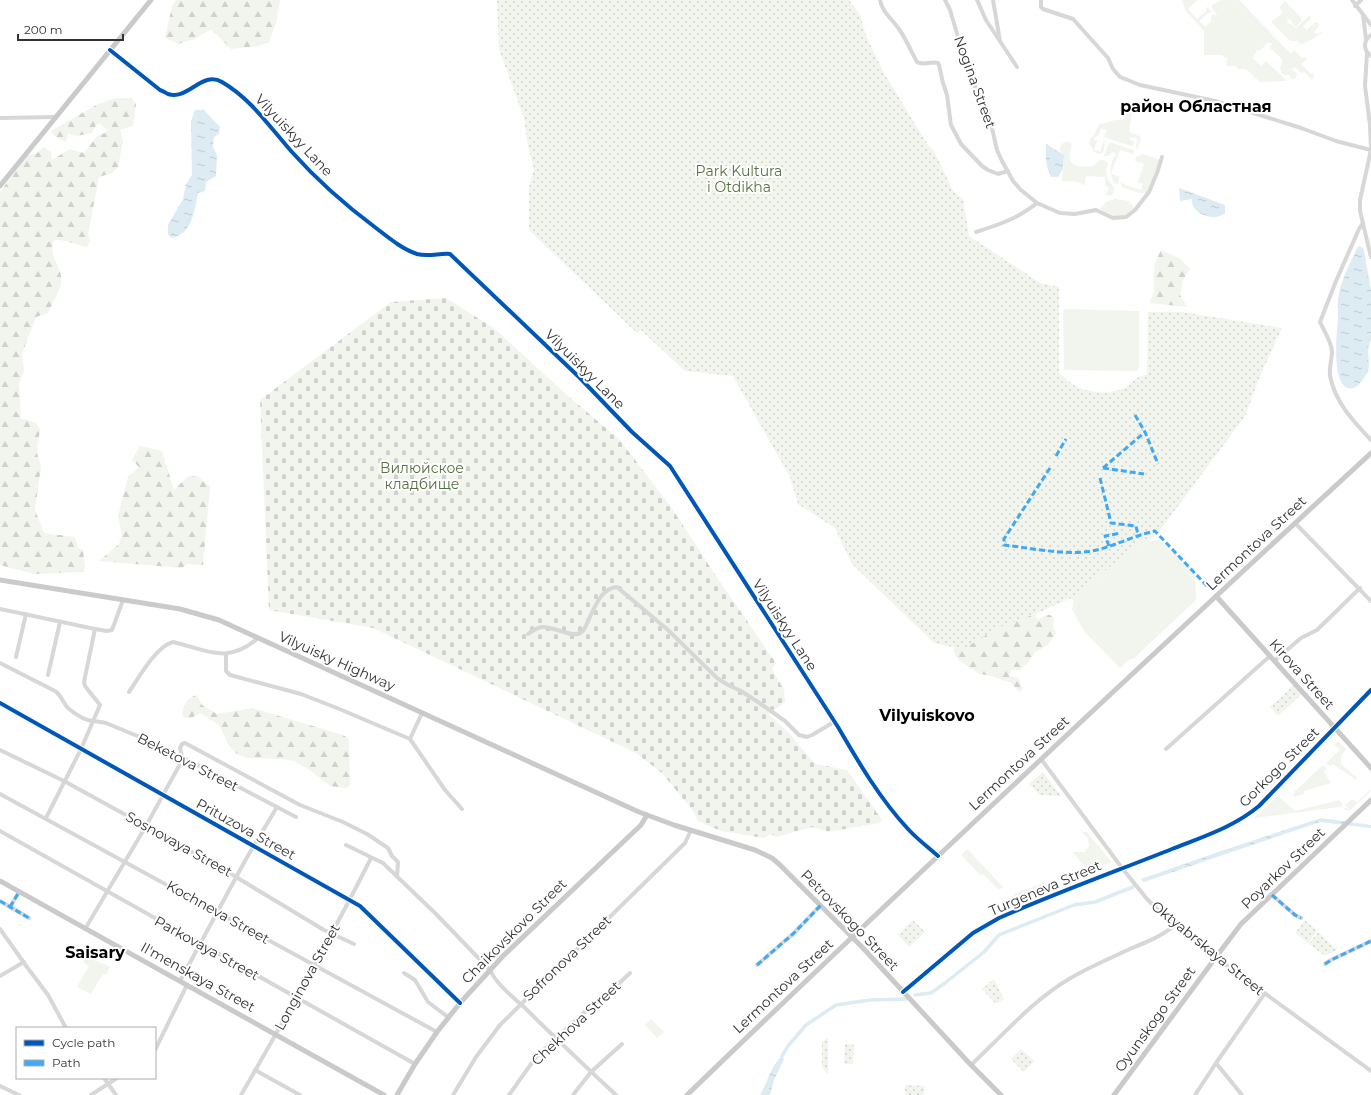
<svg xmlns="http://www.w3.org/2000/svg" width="1371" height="1095" font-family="Montserrat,sans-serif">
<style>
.grass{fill:#f1f5ed}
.forest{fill:url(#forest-firs)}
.cemetery{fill:url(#cemetery-stones)}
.park{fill:url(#park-dots)}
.water{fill:url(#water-ripples)}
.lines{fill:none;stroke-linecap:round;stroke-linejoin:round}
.canal{stroke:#ddebf3;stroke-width:3.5}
.minor{stroke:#d7d7d7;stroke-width:4}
.major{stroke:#cacaca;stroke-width:5}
.quiet{stroke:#3fa9f5;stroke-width:3;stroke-dasharray:6 3;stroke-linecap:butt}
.cycleway-casing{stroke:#fff;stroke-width:6}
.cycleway{stroke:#0057b8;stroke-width:4}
.labels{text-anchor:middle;stroke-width:4;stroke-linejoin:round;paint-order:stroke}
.street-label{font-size:14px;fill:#333;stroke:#fff}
.park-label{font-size:14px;fill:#56703f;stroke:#fff}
.quarter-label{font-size:16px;font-weight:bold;fill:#000;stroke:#fff}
</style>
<defs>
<pattern id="forest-firs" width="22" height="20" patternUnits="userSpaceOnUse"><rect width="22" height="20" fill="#f1f5ed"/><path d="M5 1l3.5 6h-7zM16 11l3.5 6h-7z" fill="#cfd2cc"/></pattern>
<pattern id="cemetery-stones" width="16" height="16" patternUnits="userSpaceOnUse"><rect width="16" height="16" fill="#f1f5ed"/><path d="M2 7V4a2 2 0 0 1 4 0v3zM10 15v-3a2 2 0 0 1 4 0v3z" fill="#cfd2cc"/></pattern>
<pattern id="park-dots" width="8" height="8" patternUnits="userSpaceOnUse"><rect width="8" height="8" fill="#f1f5ed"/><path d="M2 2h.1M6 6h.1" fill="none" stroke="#cfd2cc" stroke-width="1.8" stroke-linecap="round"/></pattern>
<pattern id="water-ripples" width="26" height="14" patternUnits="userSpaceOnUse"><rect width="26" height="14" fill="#ddebf3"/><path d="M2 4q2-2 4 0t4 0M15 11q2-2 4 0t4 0" fill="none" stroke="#becad1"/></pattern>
</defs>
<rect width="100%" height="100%" fill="#fff"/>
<g class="grass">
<path d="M1182 0H1198L1188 9 1197 19 1204 13 1206 12 1207 7H1208L1211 11 1210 13H1208L1199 21 1205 27 1211 22V17L1214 14 1216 16 1217 15 1211 6 1221 0H1239L1291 54 1294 50 1302 58 1306 57 1307 59 1301 64 1311 74 1312 73 1314 75 1313 79 1312 80 1304 72 1301 73 1295 67 1291 70 1297 73 1296 78 1292 79 1290 77 1289 75H1284L1280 70 1282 61 1280 57 1270 48 1272 44 1271 43H1267L1260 51 1258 50 1252 58 1261 66 1266 61 1287 81 1260 82 1246 69H1238L1236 66H1226L1227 59 1222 55H1204V31L1186 11Z"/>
<path d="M1285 1 1301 18V21L1296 27 1292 23 1291 19 1287 20 1288 24H1291L1296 28 1310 15 1311 19 1303 26 1306 30 1316 22 1318 23 1319 26 1314 32 1317 34 1326 30 1311 40 1300 45 1298 41H1290L1271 22 1283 13V12L1279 7Z"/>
<path d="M1133 106 1129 132 1139 136 1141 138 1138 148 1137 149 1136 146 1137 138 1130 137 1129 140 1134 141 1133 146H1131L1104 137 1107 130 1101 128 1098 136 1095 137 1094 140H1097L1094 150 1100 152 1104 140 1105 142 1103 153 1099 154 1094 152 1089 143 1091 138 1094 136 1099 124C1109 123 1113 119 1123 120L1125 116 1121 115V111Z"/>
<path d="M1067 141 1072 144C1071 147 1069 158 1070 160 1072 168 1088 167 1094 166 1098 160 1100 159 1106 161L1108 164C1103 174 1109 180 1114 188V192L1111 196 1106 195 1109 188 1105 185V177L1086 176 1084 186C1079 179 1071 182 1062 181 1062 168 1068 160 1059 149L1062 144Z"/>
<path d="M1109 142 1133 150 1134 151 1133 154 1120 150 1111 174 1120 177 1118 182 1119 183 1117 184H1115C1110 176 1109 172 1112 162 1113 158 1113 157 1116 155L1113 152 1109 156H1104Z"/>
<path d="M1143 154 1160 160 1151 183 1146 193H1139L1122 187 1121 185V183L1141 190 1143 184 1138 182 1144 164 1135 161 1136 157Z"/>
<path d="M1115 199 1129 201 1134 208 1123 217H1115L1100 209 1106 202Z"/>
<path d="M1065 309 1139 311V368L1137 371 1064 370 1063 311Z"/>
<path d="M1303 497 1308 502 1221 583 1216 577Z"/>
<path d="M1158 539 1170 548 1195 574 1196 600 1133 659H1130L1120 668 1084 631 1072 609 1074 601 1071 598 1142 541H1155Z"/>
<path d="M1338 741 1346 749 1341 755V764L1357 778 1355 779 1333 764 1330 766 1326 763 1340 750 1334 744Z"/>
<path d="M1323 765 1327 769 1324 772 1331 783 1304 791V794L1293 797 1294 792Z"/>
<path d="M1371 789V791L1349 811 1340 807 1254 818 1278 796 1295 811 1339 800 1343 804 1341 807 1349 809 1346 805 1351 800H1355L1357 802Z"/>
<path d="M1082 832H1087L1112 863 1087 868 1082 864 1072 851 1075 852H1085L1089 846 1088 838Z"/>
<path d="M967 849 1003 887 999 890 983 874 981 876 961 855Z"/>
<path d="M1043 883 1046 891 1017 903 1014 894Z"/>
<path d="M87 956 102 964 103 963 110 967 106 975 103 974 91 994 77 987 89 966 83 962Z"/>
<path d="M651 1019 664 1032 657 1038 645 1025Z"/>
</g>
<g class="forest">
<path d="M176 0H280L276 23 269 42 259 46 231 49 211 29 195 39 178 44 165 38 172 6Z"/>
<path d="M116 98H132L136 104 133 126 120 130 123 141 118 167 112 173 99 177 88 234 90 240 87 247C76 245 65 239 54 240 47 258 64 267 61 283 59 293 52 304 48 313L36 317 22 354 24 371 19 384 21 418 36 423 40 429 37 453 41 466 35 510 44 533 75 537 78 548 83 550 85 567 83 572 34 574 0 565V192L28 155 36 154 44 147 51 152 52 160 70 149 84 153 97 136 105 133 107 130 100 123 96 125 92 133 76 136 68 134 66 141C61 141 53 136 51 131L98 104Z"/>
<path d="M1161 250 1179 258 1190 269 1183 280 1180 295 1187 307 1150 303 1154 291V265Z"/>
<path d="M140 446 162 451 174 490 187 477 198 476 210 487 203 565 187 564 182 568 99 561 119 544 122 535 118 516 128 477 139 467 132 460Z"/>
<path d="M1041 601 1036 616 1037 619H1039L1046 615H1050L1054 618 1053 626 1056 633 1048 645 1035 652 1028 663 1020 670H1011L1009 676 1019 678 1021 686 1023 688 1020 692 1011 683 992 676 980 674 960 661 956 657 954 651 956 638Z"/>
<path d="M197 695 202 705 217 714 252 708 343 735 348 738 349 744 350 785 346 788 330 786 308 769 294 761 282 759 247 758 237 754 229 746 219 725 200 713 189 719 184 717 182 714C185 703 186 698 197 695Z"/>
</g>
<path class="cemetery" d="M446 298 495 329 568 396 619 439 671 507 716 576 776 663 772 669 784 690 785 702 768 714 788 732 815 764 847 770 882 820 879 823 828 832 813 827 776 837 771 834 764 838 721 831 698 821 694 812 662 773 636 753 373 628 269 610 260 400 391 302Z"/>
<g class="park">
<path d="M497 0H849L861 16 862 23 867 38 885 75 928 145 934 151 953 191 963 199 969 236 1040 283 1059 287V373C1064 377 1070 383 1076 386 1091 394 1111 395 1126 387 1135 382 1135 376 1147 375L1148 312H1182L1282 328 1260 376 1245 416 1161 529 1149 541H1142L1071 598 1035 614 1000 627 963 649 934 643 852 564 835 528 798 504 790 477 733 376 685 371 641 330 637 333 529 230V187L534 169 528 146 524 118 499 49Z"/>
<path d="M1294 685 1302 694 1278 716 1270 707Z"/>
<path d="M1043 772 1061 796 1040 795 1029 784Z"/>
<path d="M913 920 925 932 909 947 898 935Z"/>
<path d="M1305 920 1317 931 1308 943 1295 933Z"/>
<path d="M1318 932 1337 950 1325 956 1309 944Z"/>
<path d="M994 979 1004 999 996 1004 982 989Z"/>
<path d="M828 1038V1073H826L822 1067V1042Z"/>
<path d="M845 1044H854L853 1064H844Z"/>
<path d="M1021 1049 1034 1061 1024 1072 1011 1059Z"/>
<path d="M905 1085 925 1086 924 1095H905Z"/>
</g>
<g class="water">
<path d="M195 110H204L220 127 219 134 214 137 213 147 217 155 216 176 206 182 205 191 198 193C194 211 193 233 172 238L168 234V225L183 199 186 184 192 175 191 121Z"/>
<path d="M1046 144 1064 155 1063 169 1058 177H1051C1046 167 1045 156 1046 144Z"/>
<path d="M1179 188 1225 205V213C1216 221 1198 216 1193 206 1192 203 1192 201 1192 199L1180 201Z"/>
<path d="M1359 246 1363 248 1364 251 1371 290V340C1365 351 1371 361 1368 372 1363 379 1357 391 1348 388 1331 382 1337 332 1338 318 1338 310 1337 301 1339 294 1342 278 1351 262 1357 248Z"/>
<path d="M1321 818 1371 825V828L1320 822 1144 882H1143L1141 879 1221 851Z"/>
<path d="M782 1056 784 1059 774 1080 770 1095H760C768 1082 770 1067 782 1056Z"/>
</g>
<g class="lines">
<g class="canal">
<path d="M915 995 931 993 945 983 984 952 999 935 1074 905 1095 902 1133 887"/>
<path d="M782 1056 788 1046 806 1025 836 1005 870 1000 906 999"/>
</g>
<g class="minor">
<path d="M880 0C882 12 892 19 899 29 906 39 911 51 917 62 923 66 931 61 938 63L939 65 943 83 947 95 951 125 961 144 982 166 988 170 998 174 1008 171"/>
<path d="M945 0 950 10 970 77 988 111 997 150 1002 161 1013 181 1021 190 1037 203 1060 213 1075 214 1096 210 1113 218 1126 217 1135 210 1149 192 1157 173 1162 157"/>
<path d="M977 0 986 20 1017 67"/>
<path d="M993 0 1000 41"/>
<path d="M1041 0V7L1043 9 1073 19 1108 58 1113 69 1120 77 1140 85 1215 101 1301 128 1336 141 1371 150"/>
<path d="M1352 0 1371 25"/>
<path d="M1355 6 1361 0"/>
<path d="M1363 15 1366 39"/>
<path d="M1371 35C1363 41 1363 50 1371 56"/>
<path d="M110 50 160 90C163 91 166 93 168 94 188 101 202 70 222 82 251 99 269 126 291 151 316 179 345 205 376 228 389 238 402 249 417 254 428 257 440 253 450 254L580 378 632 432 670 466 838 727C859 763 880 799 908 829 917 839 928 847 938 856"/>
<path d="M1367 53 1365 86 1370 125 1371 150 1360 200V211L1371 257"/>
<path d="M0 118 56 117"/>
<path d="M1363 223 1359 229 1336 281 1320 322C1324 331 1331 341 1332 351 1332 359 1329 367 1330 376 1335 402 1353 421 1371 440"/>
<path d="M976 232C998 225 1019 218 1037 203"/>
<path d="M1295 523 1371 601"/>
<path d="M0 609 95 629 84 682 85 686 100 705 81 749 46 818"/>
<path d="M95 629 107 631 112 630 123 600"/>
<path d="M528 634C532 631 537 628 542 627 552 626 573 638 580 633 584 631 586 626 587 623 594 610 600 588 617 587L668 630 717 678 728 685 741 691 758 702 785 721 799 735 807 737 812 735 834 722"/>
<path d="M226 654V671L230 675 301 694 337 708 410 739"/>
<path d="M16 657 26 614"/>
<path d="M1274 661 1301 638 1317 630 1360 588"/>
<path d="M0 663 55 691C62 696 63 703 68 708 75 714 85 721 94 721 98 722 101 722 106 723L159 745 296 817"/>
<path d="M48 675 60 622"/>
<path d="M129 692C138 679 156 646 173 642 207 650 228 665 258 638"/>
<path d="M0 703 360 906 460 1003"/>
<path d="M422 713 410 739 445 790 462 809"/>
<path d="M1166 749 1270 656"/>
<path d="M0 750 64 781 146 826 236 877 324 930 354 944"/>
<path d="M1041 759 1122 868 1147 899 1160 912 1222 962 1371 1071"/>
<path d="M0 794 437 1032"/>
<path d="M0 831 415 1064"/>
<path d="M346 845 383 863 436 914 490 970C497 985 513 997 525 1008 555 1038 585 1066 616 1095"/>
<path d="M1272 895 1295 915 1301 918"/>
<path d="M0 901 29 918"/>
<path d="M10 907 19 892"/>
<path d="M0 929 27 967 48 995 66 1028"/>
<path d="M85 929 146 826 179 766 182 757 180 748 182 744 185 743 300 805 343 822 367 834 388 848 392 856 398 862 397 877"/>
<path d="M1325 964 1331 960 1371 941"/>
<path d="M757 965 794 933 821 905"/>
<path d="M404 973 415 980 428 1002 448 1017"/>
<path d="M0 976 24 962"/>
<path d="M180 981 246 859 277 807"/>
<path d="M903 992 973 933 999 918C1056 893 1114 872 1172 849 1202 837 1234 827 1259 806L1371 690"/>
<path d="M155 1050 187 985"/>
<path d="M1216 1063 1242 1095"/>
<path d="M971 1065C1003 1035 1032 1001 1069 979 1089 967 1111 958 1132 948 1147 942 1162 936 1175 925"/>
<path d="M255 1070 300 1095"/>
<path d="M104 1078 116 1095"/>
<path d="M0 1086 19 1095"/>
<path d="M91 1095 117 1078"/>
<path d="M241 1095C286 1017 331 938 371 858"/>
<path d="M453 1095 476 1057 500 1025 685 843 691 830"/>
<path d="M509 1095 536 1057 589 1008 596 1005 630 973"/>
<path d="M573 1095 591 1072 622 1044"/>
<path d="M1195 1095 1216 1063 1265 993"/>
</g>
<g class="major">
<path d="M0 186 151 0"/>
<path d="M0 580 180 609 219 620 639 812 674 825 755 850 772 858 780 865 862 947 971 1065 1001 1095"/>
<path d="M1216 596 1371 768"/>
<path d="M0 881 384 1095"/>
<path d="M397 1095 415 1064 437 1032 460 1003 503 956 641 825 647 815"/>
<path d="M687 1095C912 878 1141 665 1371 453"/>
<path d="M1114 1095 1216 957 1241 924 1371 800"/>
</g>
<g class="quiet">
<path d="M1135 415 1145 432 1158 464"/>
<path d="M1056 456 1066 439"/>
<path d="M1050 468 1004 539V545C1030 548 1057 554 1084 552 1108 550 1131 536 1155 531L1207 586"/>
<path d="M1103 468 1145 432"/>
<path d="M1103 468 1144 474"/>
<path d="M1100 478 1111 523 1136 526 1138 535"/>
<path d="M1109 546 1105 536 1121 533"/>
<path d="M1272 895 1295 915 1301 918"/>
<path d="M0 901 29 918"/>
<path d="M10 907 19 892"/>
<path d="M1325 964 1331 960 1371 941"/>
<path d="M757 965 794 933 821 905"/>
</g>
<g class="cycleway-casing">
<g id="cycleway">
<path d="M110 50 160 90C163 91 166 93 168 94 188 101 202 70 222 82 251 99 269 126 291 151 316 179 345 205 376 228 389 238 402 249 417 254 428 257 440 253 450 254L580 378 632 432 670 466 838 727C859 763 880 799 908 829 917 839 928 847 938 856"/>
<path d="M0 703 360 906 460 1003"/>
<path d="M903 992 973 933 999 918C1056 893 1114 872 1172 849 1202 837 1234 827 1259 806L1371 690"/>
</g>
</g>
<use href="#cycleway" class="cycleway"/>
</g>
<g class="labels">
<g class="street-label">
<text transform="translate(975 82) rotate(70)" y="5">Nogina Street</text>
<text transform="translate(294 135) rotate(47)" y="5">Vilyuiskyy Lane</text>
<text transform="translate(585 369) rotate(45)" y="5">Vilyuiskyy Lane</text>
<text transform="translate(1256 543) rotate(-43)" y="5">Lermontova Street</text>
<text transform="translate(785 625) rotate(57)" y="5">Vilyuiskyy Lane</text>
<text transform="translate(337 661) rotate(24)" y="5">Vilyuisky Highway</text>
<text transform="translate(1302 674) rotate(48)" y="5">Kirova Street</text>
<text transform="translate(188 762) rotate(27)" y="5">Beketova Street</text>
<text transform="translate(1019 763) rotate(-43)" y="5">Lermontova Street</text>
<text transform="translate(1279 767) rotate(-45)" y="5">Gorkogo Street</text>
<text transform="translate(246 829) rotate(29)" y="5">Prituzova Street</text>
<text transform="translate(179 844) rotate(29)" y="5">Sosnovaya Street</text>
<text transform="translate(1283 868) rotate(-44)" y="5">Poyarkov Street</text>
<text transform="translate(1045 888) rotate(-23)" y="5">Turgeneva Street</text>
<text transform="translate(218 912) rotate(29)" y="5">Kochneva Street</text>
<text transform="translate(850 920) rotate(46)" y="5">Petrovskogo Street</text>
<text transform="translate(514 931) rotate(-45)" y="5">Chaikovskovo Street</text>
<text transform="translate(207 948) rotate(29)" y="5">Parkovaya Street</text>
<text transform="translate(1208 948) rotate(39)" y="5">Oktyabrskaya Street</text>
<text transform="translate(567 958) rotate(-44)" y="5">Sofronova Street</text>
<text transform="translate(198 977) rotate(29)" y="5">Il'menskaya Street</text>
<text transform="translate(307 977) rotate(-61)" y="5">Longinova Street</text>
<text transform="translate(783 986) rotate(-43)" y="5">Lermontova Street</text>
<text transform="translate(1155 1019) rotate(-54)" y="5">Oyunskogo Street</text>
<text transform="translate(576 1023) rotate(-43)" y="5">Chekhova Street</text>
</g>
<g class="park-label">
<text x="739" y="176">Park Kultura<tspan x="739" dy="16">i Otdikha</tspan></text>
<text x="422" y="473">Вилюйское<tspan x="422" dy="16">кладбище</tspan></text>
</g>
<g class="quarter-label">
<text x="1196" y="112">район Областная</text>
<text x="927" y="721">Vilyuiskovo</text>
<text x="95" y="958">Saisary</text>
</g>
</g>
<rect x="16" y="1027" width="140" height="52" fill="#ffffff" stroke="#adadad"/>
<rect x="24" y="1040" width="20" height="6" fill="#0057b8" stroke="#adadad"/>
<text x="52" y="1047" font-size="12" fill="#333333">Cycle path</text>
<rect x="24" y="1060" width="20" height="6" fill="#3fa9f5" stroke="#adadad"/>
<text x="52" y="1067" font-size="12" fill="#333333">Path</text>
<path d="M18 34v6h105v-6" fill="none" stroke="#333333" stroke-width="2"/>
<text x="24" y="34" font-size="12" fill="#333333" stroke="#ffffff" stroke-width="3" paint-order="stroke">200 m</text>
</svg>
